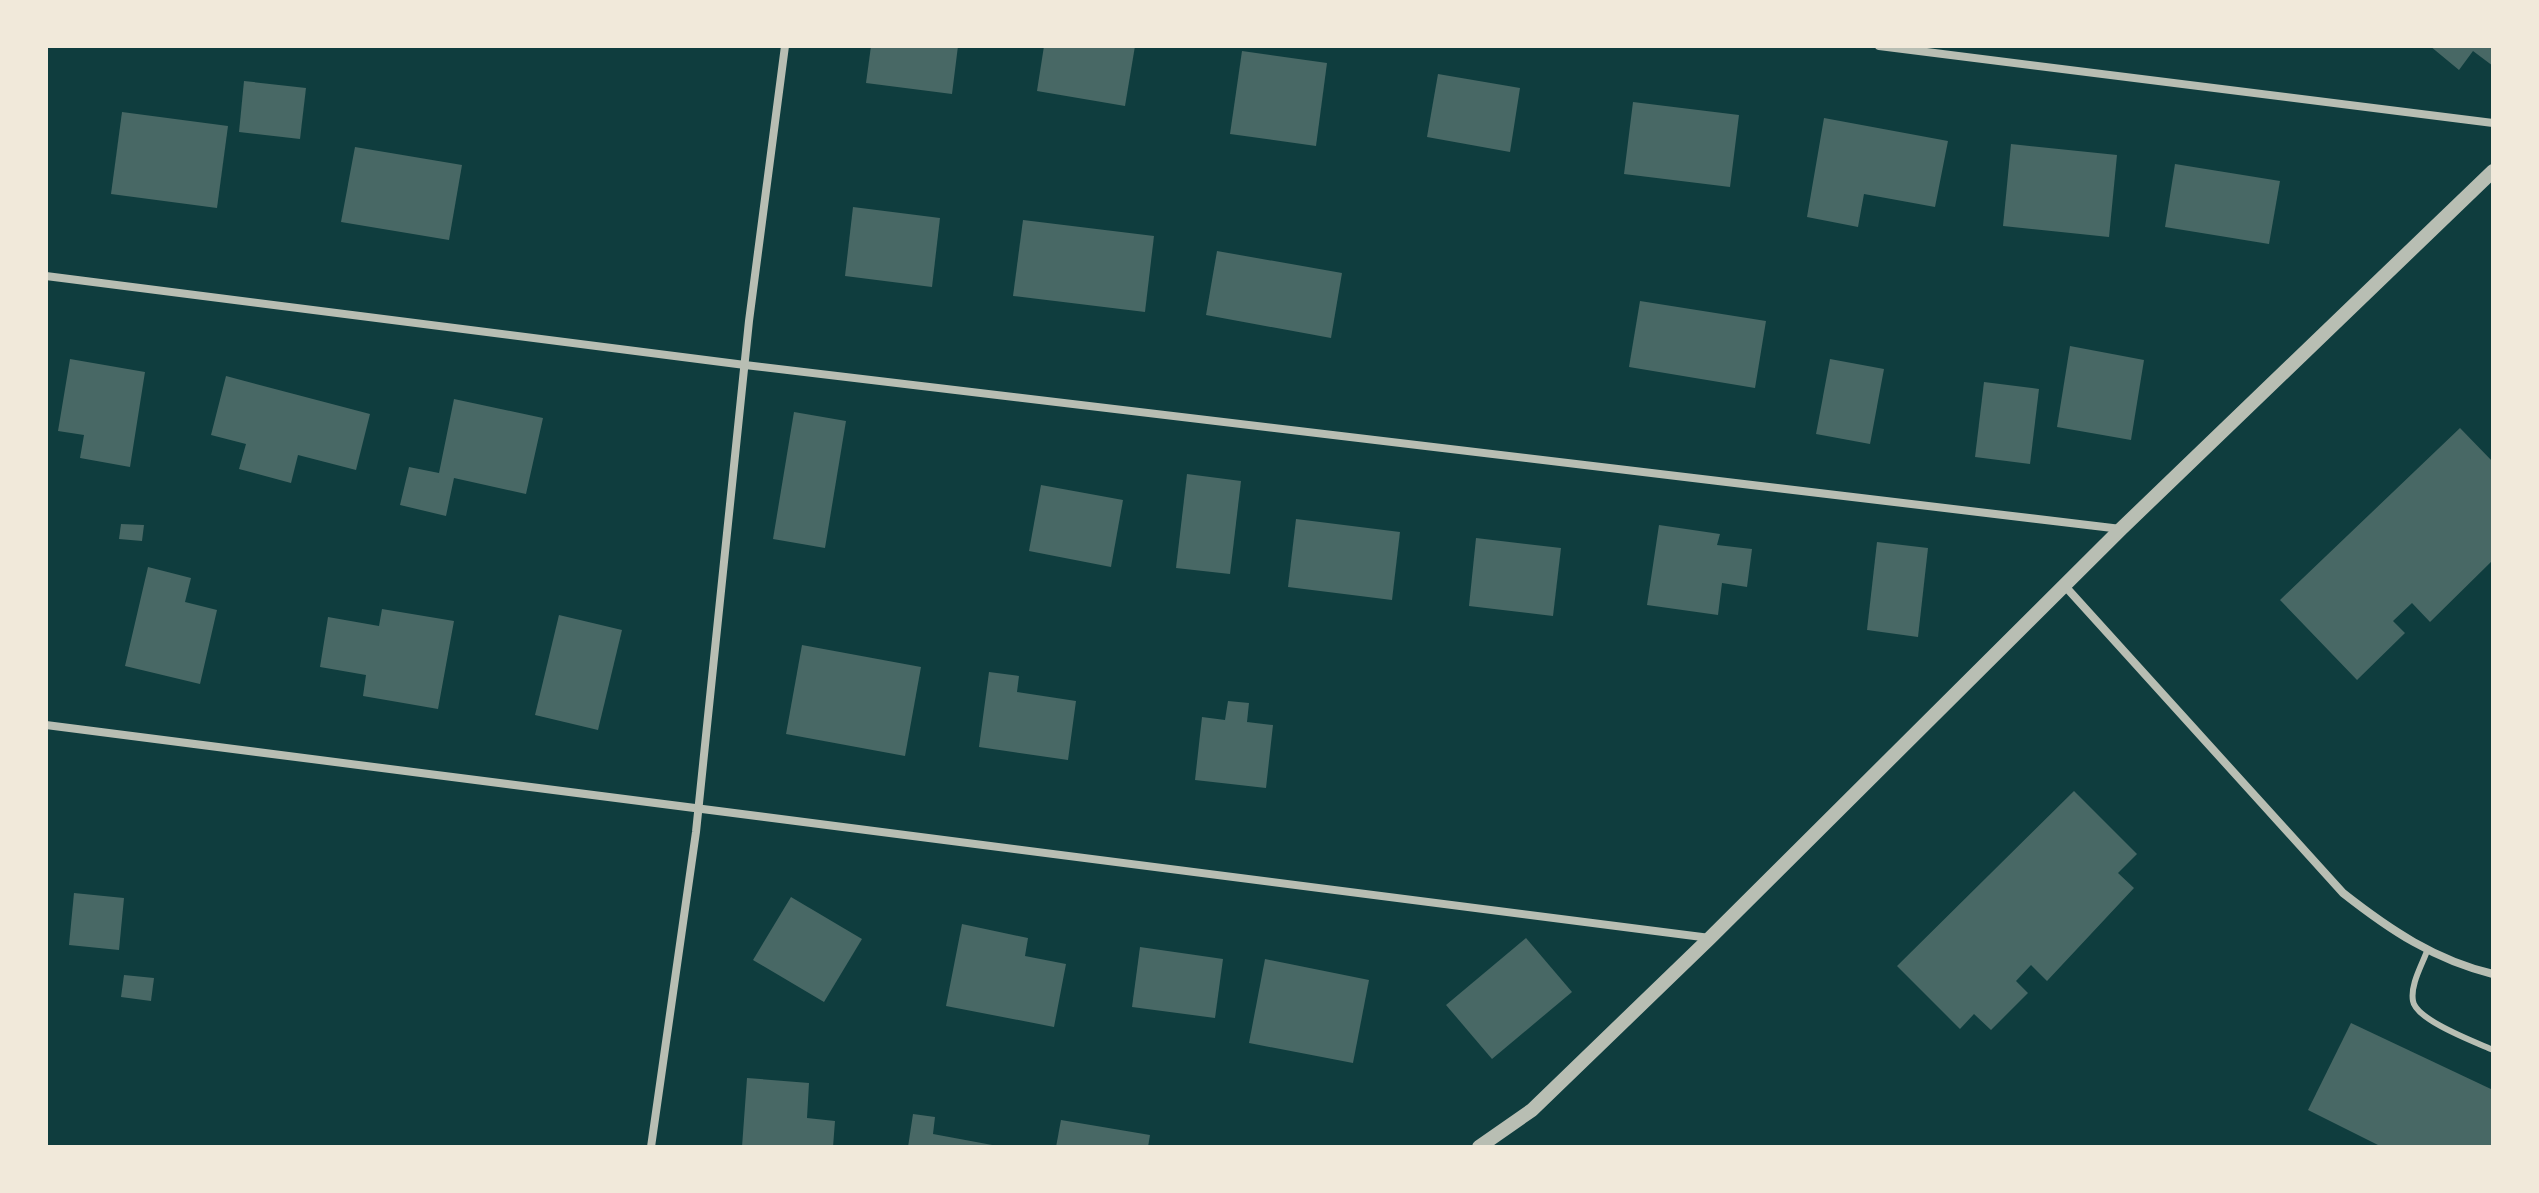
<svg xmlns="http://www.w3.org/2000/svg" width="2539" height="1193" font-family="Cabin,sans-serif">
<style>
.building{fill:#486865}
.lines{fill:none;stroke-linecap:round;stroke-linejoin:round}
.service{stroke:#b8beb3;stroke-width:6}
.minor{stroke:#b8beb3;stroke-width:8}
.tertiary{stroke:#b8beb3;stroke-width:14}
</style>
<rect width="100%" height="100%" fill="#0f3d3e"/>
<g class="building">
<path d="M871 46H958L952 94 866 83Z"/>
<path d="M1044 46H1135L1125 106 1037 91Z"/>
<path d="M2430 46H2493V66L2473 51 2459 70Z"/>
<path d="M1242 51 1327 63 1316 146 1230 134Z"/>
<path d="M1438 74 1520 88 1510 152 1427 137Z"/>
<path d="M244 81 306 88 300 139 239 132Z"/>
<path d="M1633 102 1739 115 1730 187 1624 174Z"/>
<path d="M122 112 228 126 217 208 111 194Z"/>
<path d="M1824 118 1948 141 1935 207 1864 194 1858 227 1807 217Z"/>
<path d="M2011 144 2117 155 2109 237 2003 226Z"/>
<path d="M355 147 462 165 449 240 341 222Z"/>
<path d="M2175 164 2280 181 2269 244 2165 227Z"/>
<path d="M853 207 940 218 932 287 845 276Z"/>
<path d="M1023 220 1154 236 1145 312 1013 296Z"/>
<path d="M1217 251 1342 273 1331 338 1206 315Z"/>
<path d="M1640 301 1766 321 1755 388 1629 367Z"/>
<path d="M2070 346 2144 360 2131 440 2057 427Z"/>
<path d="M70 359 145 372 130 467 80 458 84 435 58 431Z"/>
<path d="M1830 359 1884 369 1870 444 1816 434Z"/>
<path d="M226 376 370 414 356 470 298 455 291 483 239 469 246 444 211 435Z"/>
<path d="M1984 382 2039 389 2030 464 1975 457Z"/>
<path d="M454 399 543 418 526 494 454 478 446 516 400 505 409 467 439 473Z"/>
<path d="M794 412 846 421 825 548 773 539Z"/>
<path d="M2460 428 2493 462V560L2430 622 2412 603 2393 621 2405 633 2357 680 2280 600Z"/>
<path d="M1187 474 1241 481 1230 574 1176 568Z"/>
<path d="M1041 485 1123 500 1111 567 1029 551Z"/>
<path d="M1296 519 1400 532 1392 600 1288 587Z"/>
<path d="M121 524 144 525 142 541 119 539Z"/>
<path d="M1659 525 1720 534 1717 545 1752 549 1747 587 1722 583 1718 615 1647 605Z"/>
<path d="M1476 538 1561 548 1553 616 1469 606Z"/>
<path d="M1877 542 1928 548 1918 637 1867 630Z"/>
<path d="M148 567 191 578 185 602 217 610 200 684 125 666Z"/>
<path d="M382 609 454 621 438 709 363 696 366 675 320 667 328 617 379 626Z"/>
<path d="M559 615 622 630 598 730 535 715Z"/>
<path d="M802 645 921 667 905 756 786 734Z"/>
<path d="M989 672 1019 676 1017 692 1076 701 1068 760 979 747Z"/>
<path d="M1228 701 1249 703 1247 722 1273 725 1266 788 1195 780 1202 717 1225 720Z"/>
<path d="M2074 791 2137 854 2118 873 2134 888 2047 981 2031 965 2016 981 2028 993 1991 1030 1974 1014 1960 1029 1897 966Z"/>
<path d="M74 893 124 898 119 950 69 945Z"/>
<path d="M791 897 862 939 824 1002 753 960Z"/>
<path d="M962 924 1028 938 1025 956 1066 964 1054 1027 946 1006Z"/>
<path d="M1526 938 1572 992 1492 1059 1446 1005Z"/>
<path d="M1140 947 1223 959 1215 1018 1132 1007Z"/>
<path d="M1265 959 1369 980 1353 1063 1249 1043Z"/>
<path d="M124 975 154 978 151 1001 121 997Z"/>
<path d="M2351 1023 2493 1090V1147H2382L2308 1110Z"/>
<path d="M747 1078 809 1083 807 1118 835 1121 833 1147H742Z"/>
<path d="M913 1114 935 1117 933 1134 1003 1147H908Z"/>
<path d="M1061 1120 1150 1135 1148 1147H1056Z"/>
</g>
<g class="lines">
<path class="service" d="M2427 951C2422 965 2410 985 2413 1001 2416 1020 2475 1042 2493 1050"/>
<g class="minor">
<path d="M1879 46 2493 123"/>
<path d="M46 276 745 365 2121 529"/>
<path d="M2064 585 2343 893C2390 930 2435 960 2493 974"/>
<path d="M46 725 1710 938"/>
<path d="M651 1147 696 832 749 321 785 46"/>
</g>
<path class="tertiary" d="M1479 1147 1532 1110 1710 938 2121 529 2493 171"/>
</g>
<rect width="2539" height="1193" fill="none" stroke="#f1e9da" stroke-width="96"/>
</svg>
